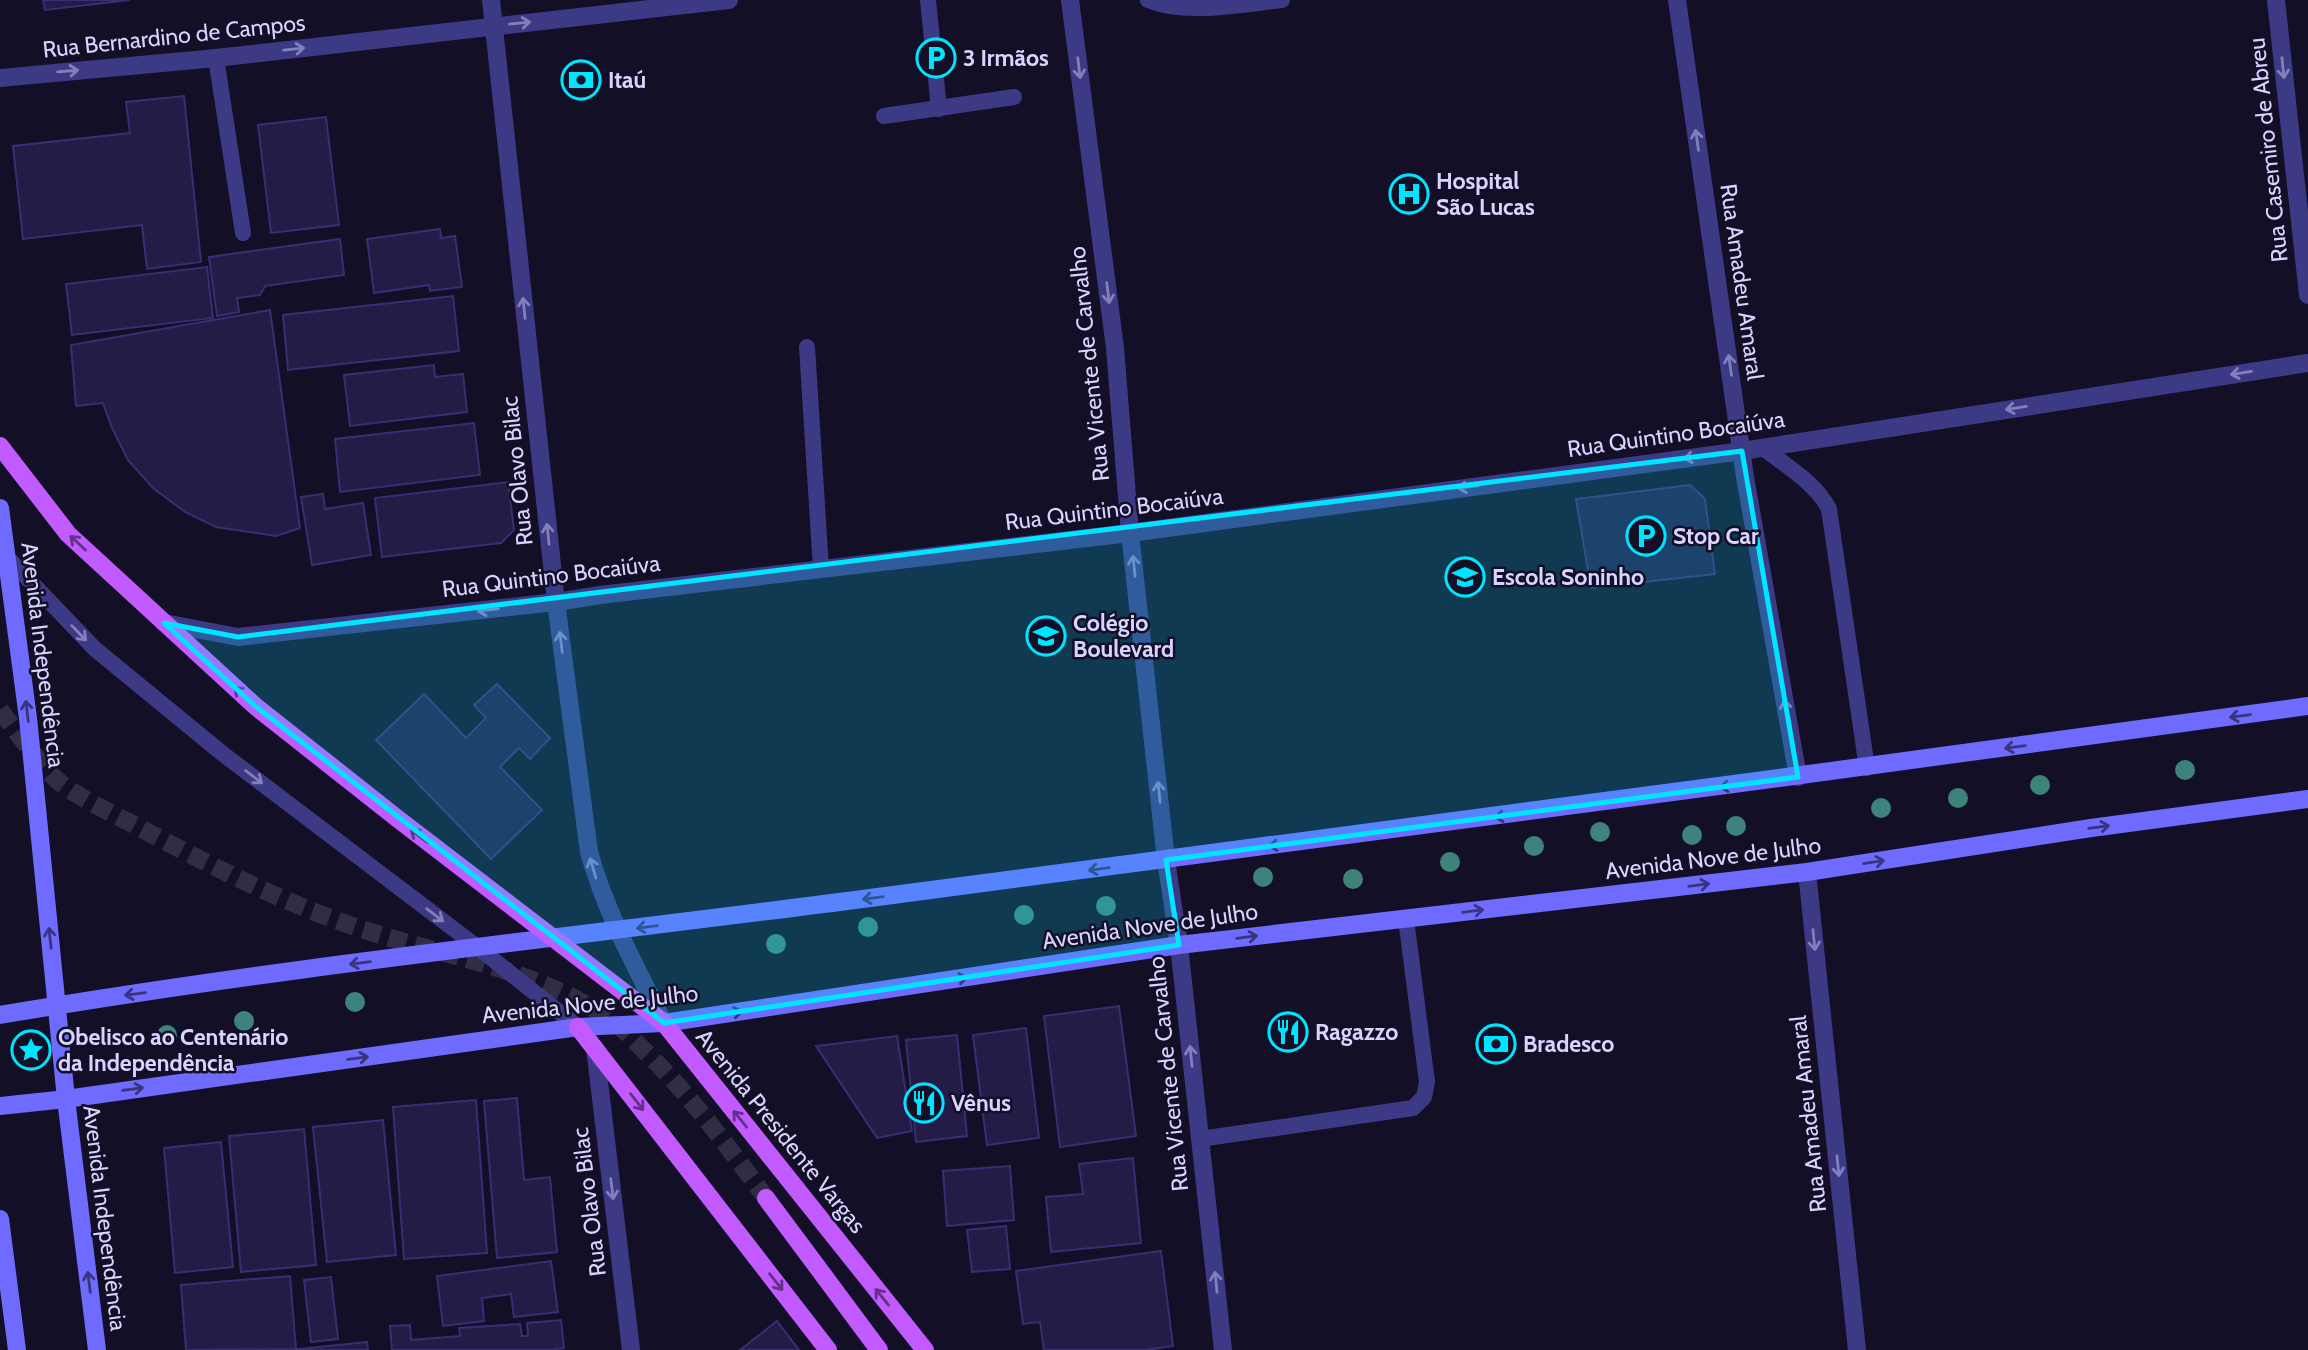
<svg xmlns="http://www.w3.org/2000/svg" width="2308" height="1350" font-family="Cabin,sans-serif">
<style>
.building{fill:#241b47;stroke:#3b2d73;stroke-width:2}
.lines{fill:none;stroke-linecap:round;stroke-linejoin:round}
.primary-tunnel{stroke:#312d47;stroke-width:18;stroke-dasharray:18 9;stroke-linecap:butt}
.lane{stroke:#3d3a85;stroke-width:16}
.street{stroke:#3d3a85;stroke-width:18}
.secondary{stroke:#6f6bff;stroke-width:18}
.primary{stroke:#c25bff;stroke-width:18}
.tree{fill:#3d827b}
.oneway{stroke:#837fbc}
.oneway2{stroke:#623188}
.oneway3{stroke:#38347d}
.marked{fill:#00e5ff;fill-opacity:0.2;stroke:#00e5ff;stroke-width:5;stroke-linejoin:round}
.labels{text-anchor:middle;stroke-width:5;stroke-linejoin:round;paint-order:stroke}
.street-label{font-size:23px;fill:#d9d4ff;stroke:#130f26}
.poi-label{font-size:23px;font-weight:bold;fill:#d9d4ff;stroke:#130f26;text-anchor:start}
</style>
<rect width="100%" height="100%" fill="#130f26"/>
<g class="building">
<path d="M43 0H130L45 10Z"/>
<path d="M184 96 201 262 147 269 142 225 23 239 13 146 130 133 126 102Z"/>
<path d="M326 117 339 225 271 233 258 125Z"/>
<path d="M440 229 441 238 455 236 462 287 430 291 429 285 374 293 367 239Z"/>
<path d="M340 239 344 275 265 286 260 295 237 298 239 312 217 316 209 257Z"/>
<path d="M207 267 213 318 72 335 66 284Z"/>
<path d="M453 296 459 351 288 370 283 315Z"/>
<path d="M270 310 300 528 276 536 216 527 185 512 153 488 128 460 112 428 103 403 76 406 71 345Z"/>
<path d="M434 365 435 377 463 374 467 412 350 426 344 375Z"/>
<path d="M474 423 480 475 340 492 335 439Z"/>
<path d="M508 482 514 530 501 543 382 557 375 498Z"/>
<path d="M1690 485 1705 499 1715 574 1591 588 1576 499Z"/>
<path d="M323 494 325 509 363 503 371 555 312 565 301 497Z"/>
<path d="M497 684 550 738 530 759 519 748 500 767 542 810 491 859 376 740 424 694 466 738 486 718 474 705Z"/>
<path d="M1119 1006 1136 1136 1060 1147 1044 1016Z"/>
<path d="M1026 1028 1039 1138 987 1145 973 1035Z"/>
<path d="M957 1035 967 1136 916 1142 906 1040Z"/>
<path d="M897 1036 912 1131 877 1138 816 1046Z"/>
<path d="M517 1098 524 1180 550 1177 557 1252 497 1258 484 1101Z"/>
<path d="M476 1100 487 1253 404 1259 393 1107Z"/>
<path d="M383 1120 396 1255 327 1262 313 1127Z"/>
<path d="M304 1129 316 1265 241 1272 229 1136Z"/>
<path d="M221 1142 233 1267 175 1273 164 1148Z"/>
<path d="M1133 1158 1141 1243 1051 1252 1046 1197 1083 1194 1079 1164Z"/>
<path d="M1010 1166 1014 1220 947 1226 943 1171Z"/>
<path d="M1006 1226 1010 1269 972 1272 967 1230Z"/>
<path d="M1161 1251 1173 1346 1146 1350H1044L1040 1322 1023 1324 1016 1271Z"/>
<path d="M551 1261 558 1312 514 1317 511 1294 482 1298 484 1321 443 1326 437 1276Z"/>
<path d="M290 1276 296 1349 186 1350 181 1285Z"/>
<path d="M331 1277 338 1339 311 1342 304 1280Z"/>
<path d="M561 1320 564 1348 552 1350H392L390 1326 410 1325 411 1340 460 1336 459 1328 520 1324 522 1336H528L527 1323Z"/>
<path d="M777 1321 799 1350H740Z"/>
<path d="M367 1342 368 1350H290Z"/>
</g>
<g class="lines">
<path class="primary-tunnel" d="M0 710C18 733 36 760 57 780 79 799 114 814 140 828 215 868 295 909 377 934 456 958 540 972 610 1019 624 1029 636 1043 649 1055 693 1099 729 1148 766 1198"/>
<g class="lane">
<path d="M928 0 939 109"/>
<path d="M1148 0C1185 16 1243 4 1282 0"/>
<path d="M216 58 243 233"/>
<path d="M884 116 1014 97"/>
<path d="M807 347 821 569"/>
<path d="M1762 447C1786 466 1815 482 1829 509L1867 768"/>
<path d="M5 555 95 649 223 754 476 946 578 1027"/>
<path d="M1200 1139 1413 1108 1424 1097 1427 1082 1406 919"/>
</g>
<g class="street">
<path d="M491 0 556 602 589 852C606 913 636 967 664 1023"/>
<path d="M1070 0 1115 348 1130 533 1166 860 1179 945 1223 1350"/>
<path d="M1677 0 1745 477 1798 777"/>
<path d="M2276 0 2308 295"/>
<path d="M0 78 216 58 729 0"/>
<path d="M164 623 238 637 556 602 600 595 1130 533 1742 451 2308 363"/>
<path d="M1807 872 1857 1350"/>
<path d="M595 1048 631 1350"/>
</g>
<g class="secondary">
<path d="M0 508 28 718 66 1099 97 1350"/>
<path d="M0 1015C288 966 580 936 870 898 1349 836 1829 772 2308 706"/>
<path d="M0 1106 66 1099 578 1027 664 1023 1179 945 1807 872 2091 828 2308 799"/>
<path d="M0 1219 17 1350"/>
</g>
<g class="primary">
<path d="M0 446 68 534 255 706 398 819 664 1023 925 1350"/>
<path d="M578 1027 828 1350"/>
<path d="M766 1198 879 1350"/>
</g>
</g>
<g class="tree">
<circle cx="2185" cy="770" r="10"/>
<circle cx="2040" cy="785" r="10"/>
<circle cx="1958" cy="798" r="10"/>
<circle cx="1881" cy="808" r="10"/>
<circle cx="1736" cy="826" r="10"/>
<circle cx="1600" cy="832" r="10"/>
<circle cx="1692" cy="835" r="10"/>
<circle cx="1534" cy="846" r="10"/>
<circle cx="1450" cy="862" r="10"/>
<circle cx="1263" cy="877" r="10"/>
<circle cx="1353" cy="879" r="10"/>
<circle cx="1106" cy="906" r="10"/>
<circle cx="1024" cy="915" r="10"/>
<circle cx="868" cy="927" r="10"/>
<circle cx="776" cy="944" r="10"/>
<circle cx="355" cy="1002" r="10"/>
<circle cx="244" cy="1021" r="10"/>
<circle cx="167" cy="1035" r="10"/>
</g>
<defs><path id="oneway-shaft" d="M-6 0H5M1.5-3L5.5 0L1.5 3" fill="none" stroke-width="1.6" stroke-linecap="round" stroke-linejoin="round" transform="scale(1.75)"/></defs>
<g class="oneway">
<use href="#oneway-shaft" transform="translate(520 23) rotate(-6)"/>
<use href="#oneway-shaft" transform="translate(294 49) rotate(-6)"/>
<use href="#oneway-shaft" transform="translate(1079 68) rotate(83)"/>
<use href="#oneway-shaft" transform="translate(2283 68) rotate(84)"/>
<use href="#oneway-shaft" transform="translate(68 71) rotate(-5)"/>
<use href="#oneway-shaft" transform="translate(1697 140) rotate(-98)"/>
<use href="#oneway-shaft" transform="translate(1108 293) rotate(83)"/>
<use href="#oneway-shaft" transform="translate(524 308) rotate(-96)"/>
<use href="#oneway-shaft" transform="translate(1730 365) rotate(-98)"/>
<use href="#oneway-shaft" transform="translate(2241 373) rotate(171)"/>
<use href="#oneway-shaft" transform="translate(2016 408) rotate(171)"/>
<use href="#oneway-shaft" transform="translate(1694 457) rotate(172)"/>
<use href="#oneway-shaft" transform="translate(1468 487) rotate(172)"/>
<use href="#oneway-shaft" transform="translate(548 534) rotate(-96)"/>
<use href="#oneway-shaft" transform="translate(1134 566) rotate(-96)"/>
<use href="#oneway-shaft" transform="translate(488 610) rotate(174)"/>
<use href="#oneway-shaft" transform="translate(79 633) rotate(46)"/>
<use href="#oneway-shaft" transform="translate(561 642) rotate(-97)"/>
<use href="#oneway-shaft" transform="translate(1786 710) rotate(-100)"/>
<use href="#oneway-shaft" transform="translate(254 777) rotate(37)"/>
<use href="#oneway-shaft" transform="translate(1159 792) rotate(-96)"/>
<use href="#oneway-shaft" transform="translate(593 868) rotate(-106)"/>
<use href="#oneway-shaft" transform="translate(435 915) rotate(37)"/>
<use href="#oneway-shaft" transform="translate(1814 940) rotate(84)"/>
<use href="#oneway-shaft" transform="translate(1191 1056) rotate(-96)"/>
<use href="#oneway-shaft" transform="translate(1838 1166) rotate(84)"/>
<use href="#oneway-shaft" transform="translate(612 1189) rotate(83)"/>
<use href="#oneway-shaft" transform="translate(1216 1282) rotate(-96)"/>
</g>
<g class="oneway2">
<use href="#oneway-shaft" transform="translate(78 543) rotate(-137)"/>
<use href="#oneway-shaft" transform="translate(242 694) rotate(-138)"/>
<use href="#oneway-shaft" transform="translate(419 836) rotate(-142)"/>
<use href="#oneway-shaft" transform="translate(637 1102) rotate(52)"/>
<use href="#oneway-shaft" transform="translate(740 1119) rotate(-129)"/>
<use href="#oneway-shaft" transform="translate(776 1282) rotate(52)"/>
<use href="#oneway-shaft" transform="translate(882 1297) rotate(-129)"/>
</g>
<g class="oneway3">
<use href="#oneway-shaft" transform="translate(27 711) rotate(-97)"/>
<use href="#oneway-shaft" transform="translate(2240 716) rotate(172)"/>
<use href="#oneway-shaft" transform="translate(2015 747) rotate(172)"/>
<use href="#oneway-shaft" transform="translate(1730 786) rotate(173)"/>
<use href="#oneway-shaft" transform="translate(1505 816) rotate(173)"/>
<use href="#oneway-shaft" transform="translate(2099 827) rotate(-8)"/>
<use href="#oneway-shaft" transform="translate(1279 845) rotate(173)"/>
<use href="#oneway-shaft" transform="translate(1874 862) rotate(-9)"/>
<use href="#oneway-shaft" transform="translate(1099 869) rotate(173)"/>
<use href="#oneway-shaft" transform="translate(1699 885) rotate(-7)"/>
<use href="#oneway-shaft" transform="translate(873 898) rotate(173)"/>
<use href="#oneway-shaft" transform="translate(1473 911) rotate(-7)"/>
<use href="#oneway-shaft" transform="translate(647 927) rotate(173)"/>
<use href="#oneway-shaft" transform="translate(1247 937) rotate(-7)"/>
<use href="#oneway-shaft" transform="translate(50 938) rotate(-96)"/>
<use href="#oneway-shaft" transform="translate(360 963) rotate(172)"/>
<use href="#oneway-shaft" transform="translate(957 979) rotate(-9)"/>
<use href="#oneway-shaft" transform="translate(135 994) rotate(172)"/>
<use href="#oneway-shaft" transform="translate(732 1013) rotate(-9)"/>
<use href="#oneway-shaft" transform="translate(358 1058) rotate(-8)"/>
<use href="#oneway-shaft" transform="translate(133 1089) rotate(-8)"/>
<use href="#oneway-shaft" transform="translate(89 1282) rotate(-97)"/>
</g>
<path class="marked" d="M1742 451 1798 777 1166 860 1179 945 664 1023 255 706 164 623 238 637Z"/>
<defs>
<g id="parking-ring" transform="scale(2.0125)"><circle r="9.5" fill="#130f26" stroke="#00e5ff" stroke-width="1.5"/><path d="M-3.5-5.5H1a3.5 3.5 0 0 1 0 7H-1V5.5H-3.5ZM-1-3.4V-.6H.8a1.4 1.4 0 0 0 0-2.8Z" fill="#00e5ff"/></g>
<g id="bank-ring" transform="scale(2.0125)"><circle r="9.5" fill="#130f26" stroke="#00e5ff" stroke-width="1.5"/><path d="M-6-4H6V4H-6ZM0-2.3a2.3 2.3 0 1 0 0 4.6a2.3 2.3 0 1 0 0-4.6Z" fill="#00e5ff"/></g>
<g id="hospital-ring" transform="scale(2.0125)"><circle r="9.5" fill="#130f26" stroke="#00e5ff" stroke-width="1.5"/><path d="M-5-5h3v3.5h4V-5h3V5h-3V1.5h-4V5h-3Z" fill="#00e5ff"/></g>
<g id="school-ring" transform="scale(2.0125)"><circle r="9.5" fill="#130f26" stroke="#00e5ff" stroke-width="1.5"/><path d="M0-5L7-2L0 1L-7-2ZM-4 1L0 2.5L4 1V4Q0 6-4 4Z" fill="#00e5ff"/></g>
<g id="restaurant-ring" transform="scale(2.0125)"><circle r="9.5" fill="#130f26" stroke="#00e5ff" stroke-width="1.5"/><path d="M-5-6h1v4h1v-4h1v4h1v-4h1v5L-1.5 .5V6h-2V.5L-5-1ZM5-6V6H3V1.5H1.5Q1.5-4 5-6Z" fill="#00e5ff"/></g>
<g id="sight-ring" transform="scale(2.0125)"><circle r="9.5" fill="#130f26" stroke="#00e5ff" stroke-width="1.5"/><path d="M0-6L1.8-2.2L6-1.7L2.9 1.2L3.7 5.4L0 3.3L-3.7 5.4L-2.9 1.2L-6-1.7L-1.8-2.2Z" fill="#00e5ff"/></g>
</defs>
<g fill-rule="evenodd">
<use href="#parking-ring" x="936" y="58"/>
<use href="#bank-ring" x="581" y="80"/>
<use href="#hospital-ring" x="1409" y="194"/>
<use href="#parking-ring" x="1646" y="536"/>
<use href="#school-ring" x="1465" y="577"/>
<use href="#school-ring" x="1046" y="636"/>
<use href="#restaurant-ring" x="1288" y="1032"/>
<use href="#bank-ring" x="1496" y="1044"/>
<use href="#sight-ring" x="31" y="1050"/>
<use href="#restaurant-ring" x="924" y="1103"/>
</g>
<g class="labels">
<g class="street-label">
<text transform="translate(174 36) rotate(-6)" y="8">Rua Bernardino de Campos</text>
<text transform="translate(2268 150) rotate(-96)" y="8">Rua Casemiro de Abreu</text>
<text transform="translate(1742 282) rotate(82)" y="8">Rua Amadeu Amaral</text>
<text transform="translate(1089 364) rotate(-96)" y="8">Rua Vicente de Carvalho</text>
<text transform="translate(1676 434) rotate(-8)" y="8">Rua Quintino Bocaiúva</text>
<text transform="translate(517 471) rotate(-96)" y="8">Rua Olavo Bilac</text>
<text transform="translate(1114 509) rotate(-7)" y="8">Rua Quintino Bocaiúva</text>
<text transform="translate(551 576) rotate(-7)" y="8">Rua Quintino Bocaiúva</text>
<text transform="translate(43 655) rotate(83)" y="8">Avenida Independência</text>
<text transform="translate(1713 858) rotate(-7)" y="8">Avenida Nove de Julho</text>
<text transform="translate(1150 926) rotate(-8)" y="8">Avenida Nove de Julho</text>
<text transform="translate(590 1004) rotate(-6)" y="8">Avenida Nove de Julho</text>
<text transform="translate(1168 1074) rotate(-96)" y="8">Rua Vicente de Carvalho</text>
<text transform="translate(1808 1114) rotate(-96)" y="8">Rua Amadeu Amaral</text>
<text transform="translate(781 1131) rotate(51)" y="8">Avenida Presidente Vargas</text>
<text transform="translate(589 1202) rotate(-97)" y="8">Rua Olavo Bilac</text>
<text transform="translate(105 1218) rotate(83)" y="8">Avenida Independência</text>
</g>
<g class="poi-label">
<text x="963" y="66">3 Irmãos</text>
<text x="608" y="88">Itaú</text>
<text x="1436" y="189">Hospital<tspan x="1436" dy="26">São Lucas</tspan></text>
<text x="1673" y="544">Stop Car</text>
<text x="1492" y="585">Escola Soninho</text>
<text x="1073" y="631">Colégio<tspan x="1073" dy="26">Boulevard</tspan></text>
<text x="1315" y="1040">Ragazzo</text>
<text x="58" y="1045">Obelisco ao Centenário<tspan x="58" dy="26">da Independência</tspan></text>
<text x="1523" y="1052">Bradesco</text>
<text x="951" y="1111">Vênus</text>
</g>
</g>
</svg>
